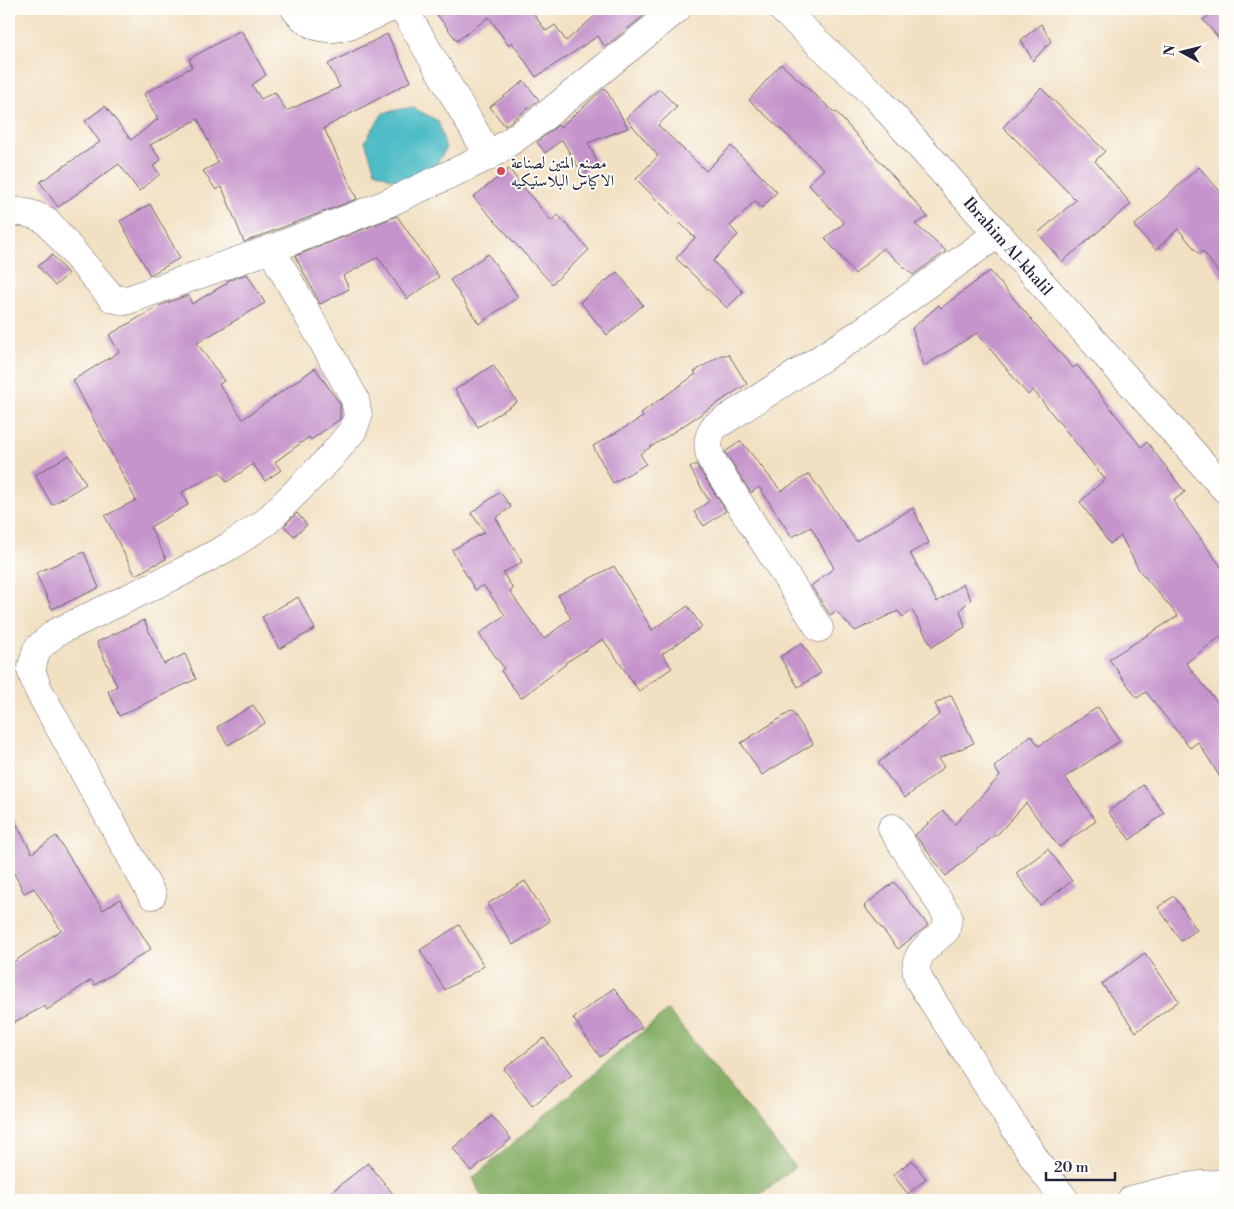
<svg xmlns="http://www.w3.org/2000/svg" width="1234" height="1209" font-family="'Libre Bodoni',Amiri,serif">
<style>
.forest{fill:#85ae65;stroke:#546850}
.water{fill:#4ebcc6;stroke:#386f80}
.building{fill:#c694cc}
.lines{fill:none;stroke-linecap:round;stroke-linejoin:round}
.minor-casing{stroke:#6b646a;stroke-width:29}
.minor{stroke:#fff;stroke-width:28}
.poi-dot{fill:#d1495b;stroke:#fdfcf7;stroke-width:2}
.labels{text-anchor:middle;stroke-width:4;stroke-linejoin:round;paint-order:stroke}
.poi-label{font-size:16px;fill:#22223b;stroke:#fdfcf7;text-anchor:start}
.street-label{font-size:16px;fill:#22223b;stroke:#fdfcf7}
</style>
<rect width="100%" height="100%" fill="#fdfcf7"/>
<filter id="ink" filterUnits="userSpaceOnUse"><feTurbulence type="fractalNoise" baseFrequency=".02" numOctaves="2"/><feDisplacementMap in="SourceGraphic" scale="10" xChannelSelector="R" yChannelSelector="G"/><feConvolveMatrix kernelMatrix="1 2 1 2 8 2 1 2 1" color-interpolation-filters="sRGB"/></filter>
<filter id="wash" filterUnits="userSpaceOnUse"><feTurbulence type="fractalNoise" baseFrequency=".0096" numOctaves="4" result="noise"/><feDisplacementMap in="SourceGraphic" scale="20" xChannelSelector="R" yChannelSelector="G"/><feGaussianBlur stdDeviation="1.12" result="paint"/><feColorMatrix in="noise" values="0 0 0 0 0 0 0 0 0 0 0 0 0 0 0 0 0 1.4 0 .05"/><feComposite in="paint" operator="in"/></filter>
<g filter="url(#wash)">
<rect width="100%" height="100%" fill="#f2e0c2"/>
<path class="forest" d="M668 1010 795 1167 753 1200H483L473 1178Z"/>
<path class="water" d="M412 107 438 121 446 149 431 173 403 184 375 171 365 141 383 113Z"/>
<g id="blocks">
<g class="building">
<path d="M433 9H530L546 31 555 25 566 41 603 9H652L605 47 598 36 536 77 512 42 508 45 489 17 457 41Z"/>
<path d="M1218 9H1225V45L1203 20Z"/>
<path d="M1041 24 1051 41 1033 61 1021 40Z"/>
<path d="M241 30 266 75 252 85 261 99 275 92 286 111 340 87 328 64 387 34 411 81 324 128 357 199 244 242 222 187 216 190 203 171 218 163 198 119 150 145 161 160 153 166 160 174 139 191 119 164 58 207 40 182 100 142 85 121 105 106 131 140 158 119 144 94 192 67 189 59Z"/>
<path d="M781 64 835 113 836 112 894 177 928 217 915 224 946 251 913 275 883 248 855 274 825 238 844 223 808 184 824 169 749 100Z"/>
<path d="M524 81 539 100 505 126 490 107Z"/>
<path d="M605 88 628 128 588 143 597 162 583 175 562 140 545 153 537 142 558 125 560 127Z"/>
<path d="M1041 88 1105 151 1095 161 1131 204 1062 262 1038 233 1076 200 1003 127Z"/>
<path d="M659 89 677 107 658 125 706 171 731 146 777 192 762 208 755 201 730 226 738 235 713 261 743 292 727 308 676 258 695 238 636 179 658 156 626 118Z"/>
<path d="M1199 167 1225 197V282L1203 251 1199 254 1178 229 1156 250 1134 226Z"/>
<path d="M509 169 551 221 558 215 589 250 552 284 473 197Z"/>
<path d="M150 204 180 258 150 275 120 221Z"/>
<path d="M397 216 439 277 407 299 378 257 343 276 349 289 320 304 295 256Z"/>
<path d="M488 254 518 297 479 324 450 280Z"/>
<path d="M52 255 68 274 55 286 38 266Z"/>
<path d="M990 271 1073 368 1077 365 1141 447 1147 442 1185 492 1173 501 1225 572V633L1186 663 1225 712V785L1198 742 1190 748 1146 692 1137 698 1109 659 1178 616 1139 570 1121 536 1110 544 1080 502 1105 479 1033 390 1028 395 977 333 924 366 912 328 939 305 941 308Z"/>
<path d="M617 272 643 305 607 335 580 302Z"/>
<path d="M247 274 265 303 197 343 224 381 219 384 243 419 315 368 340 404V419L311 440 309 437 275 462 281 470 265 481 253 464 227 482 220 472 182 492 188 505 150 527 166 559 135 575 105 516 136 500 73 380 119 352 109 335 159 306 188 295 192 304 227 283V281Z"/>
<path d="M721 355H729L747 384 640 454 646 464 613 483 593 446 643 417 641 413 696 374 694 372Z"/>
<path d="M493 365 517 402 478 427 455 390Z"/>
<path d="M741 441 781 491 809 474 856 541 913 508 929 543 910 553 937 602 963 584 971 599 960 610 965 627 932 647 912 610 903 617 898 611 855 631 836 611 830 615 811 586 834 568 811 527 792 537 759 487 751 493 725 452Z"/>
<path d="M69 455 86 484 52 505 35 475Z"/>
<path d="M696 464 726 511 704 526 694 512 709 501 690 468Z"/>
<path d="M500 492 511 507 496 518 522 562 503 573 513 589 510 592 544 639 571 618 558 595 614 566 652 630 688 606 702 627 662 654 672 668 639 691 603 639 565 663 566 664 521 698 501 671 504 668 479 634 505 615 483 585 475 590 452 550 485 532 471 513Z"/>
<path d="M297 513 307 525 294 536 284 526Z"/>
<path d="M84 552 99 588 52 609 36 573Z"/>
<path d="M298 597 315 629 279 649 262 617Z"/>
<path d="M144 620 164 664 185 654 196 679 119 716 108 691 117 686 97 642Z"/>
<path d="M802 643 821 673 798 687 780 657Z"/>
<path d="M951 695 974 743 938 759 944 767 905 798 878 763 940 714 935 704Z"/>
<path d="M253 705 265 723 228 745 217 727Z"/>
<path d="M1098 707 1120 741 1065 777 1096 821 1059 847 1026 803 996 836 995 835 946 876 915 835 943 811 955 824 1000 776 994 767 1031 735 1039 746Z"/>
<path d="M792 711 813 744 762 775 741 743Z"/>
<path d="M1143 785 1164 813 1130 840 1108 812Z"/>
<path d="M9 810 32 853 56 836 103 910 120 899 151 949 95 985 91 980 47 1010 45 1006 9 1025V965L61 930 34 888 24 893 9 863Z"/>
<path d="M1048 849 1072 881 1040 905 1016 873Z"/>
<path d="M525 881 550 921 513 945 487 904Z"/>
<path d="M894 882 928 925 898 949 864 906Z"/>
<path d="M1174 896 1197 930 1181 941 1158 907Z"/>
<path d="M459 925 484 966 445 990 420 950Z"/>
<path d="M1145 953 1179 1001 1136 1032 1102 984Z"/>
<path d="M614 988 642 1027 600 1057 573 1018Z"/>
<path d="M544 1038 572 1075 532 1106 504 1069Z"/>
<path d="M492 1116 511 1139 471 1171 453 1148Z"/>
<path d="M912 1160 926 1179 908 1194 893 1175Z"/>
<path d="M368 1163 398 1200H321Z"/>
</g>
</g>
</g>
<g filter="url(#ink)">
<use href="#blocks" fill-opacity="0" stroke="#6b646a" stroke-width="1"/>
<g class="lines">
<g class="minor-casing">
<g id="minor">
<path d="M295 9C321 44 356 23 388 9"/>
<path d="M398 9 405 11 489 156"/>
<path id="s1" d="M782 9 876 97 1225 489"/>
<path d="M9 212C24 211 34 214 47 221L112 298 125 301 271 249 386 204 489 156 534 125 677 9"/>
<path d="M819 628 711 459C707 446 707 439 714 427L859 334 997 234"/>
<path d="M892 828 948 916 946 930C929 945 909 956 919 980L1041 1168 1065 1200"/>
<path d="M152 895 38 689 31 670 37 649 55 633 178 574 230 546 266 522 329 459 353 430 358 416 355 399 271 249"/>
<path d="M1131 1200C1162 1192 1193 1183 1225 1184"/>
</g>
</g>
<use href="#minor" class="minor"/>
</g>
</g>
<circle class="poi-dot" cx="501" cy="171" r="5"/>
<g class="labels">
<g class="poi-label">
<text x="511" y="168">مصنع المتين لصناعة<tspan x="511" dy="18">الاكياس البلاستيكيه</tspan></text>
</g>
<g class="street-label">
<text dy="6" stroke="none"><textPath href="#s1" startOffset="328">Ibrahim Al-khalil</textPath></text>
</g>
</g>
<rect width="1234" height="1209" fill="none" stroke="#fdfcf7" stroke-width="30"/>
<g transform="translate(1182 52) rotate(277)" stroke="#fdfcf7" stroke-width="4" paint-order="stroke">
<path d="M0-4L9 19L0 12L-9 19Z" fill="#22223b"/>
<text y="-8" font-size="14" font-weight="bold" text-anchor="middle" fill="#22223b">N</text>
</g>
<path d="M1046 1172v8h69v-8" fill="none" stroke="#22223b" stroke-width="2.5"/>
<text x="1054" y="1172" font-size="15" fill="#22223b" stroke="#fdfcf7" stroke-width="4" paint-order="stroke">20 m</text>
</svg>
